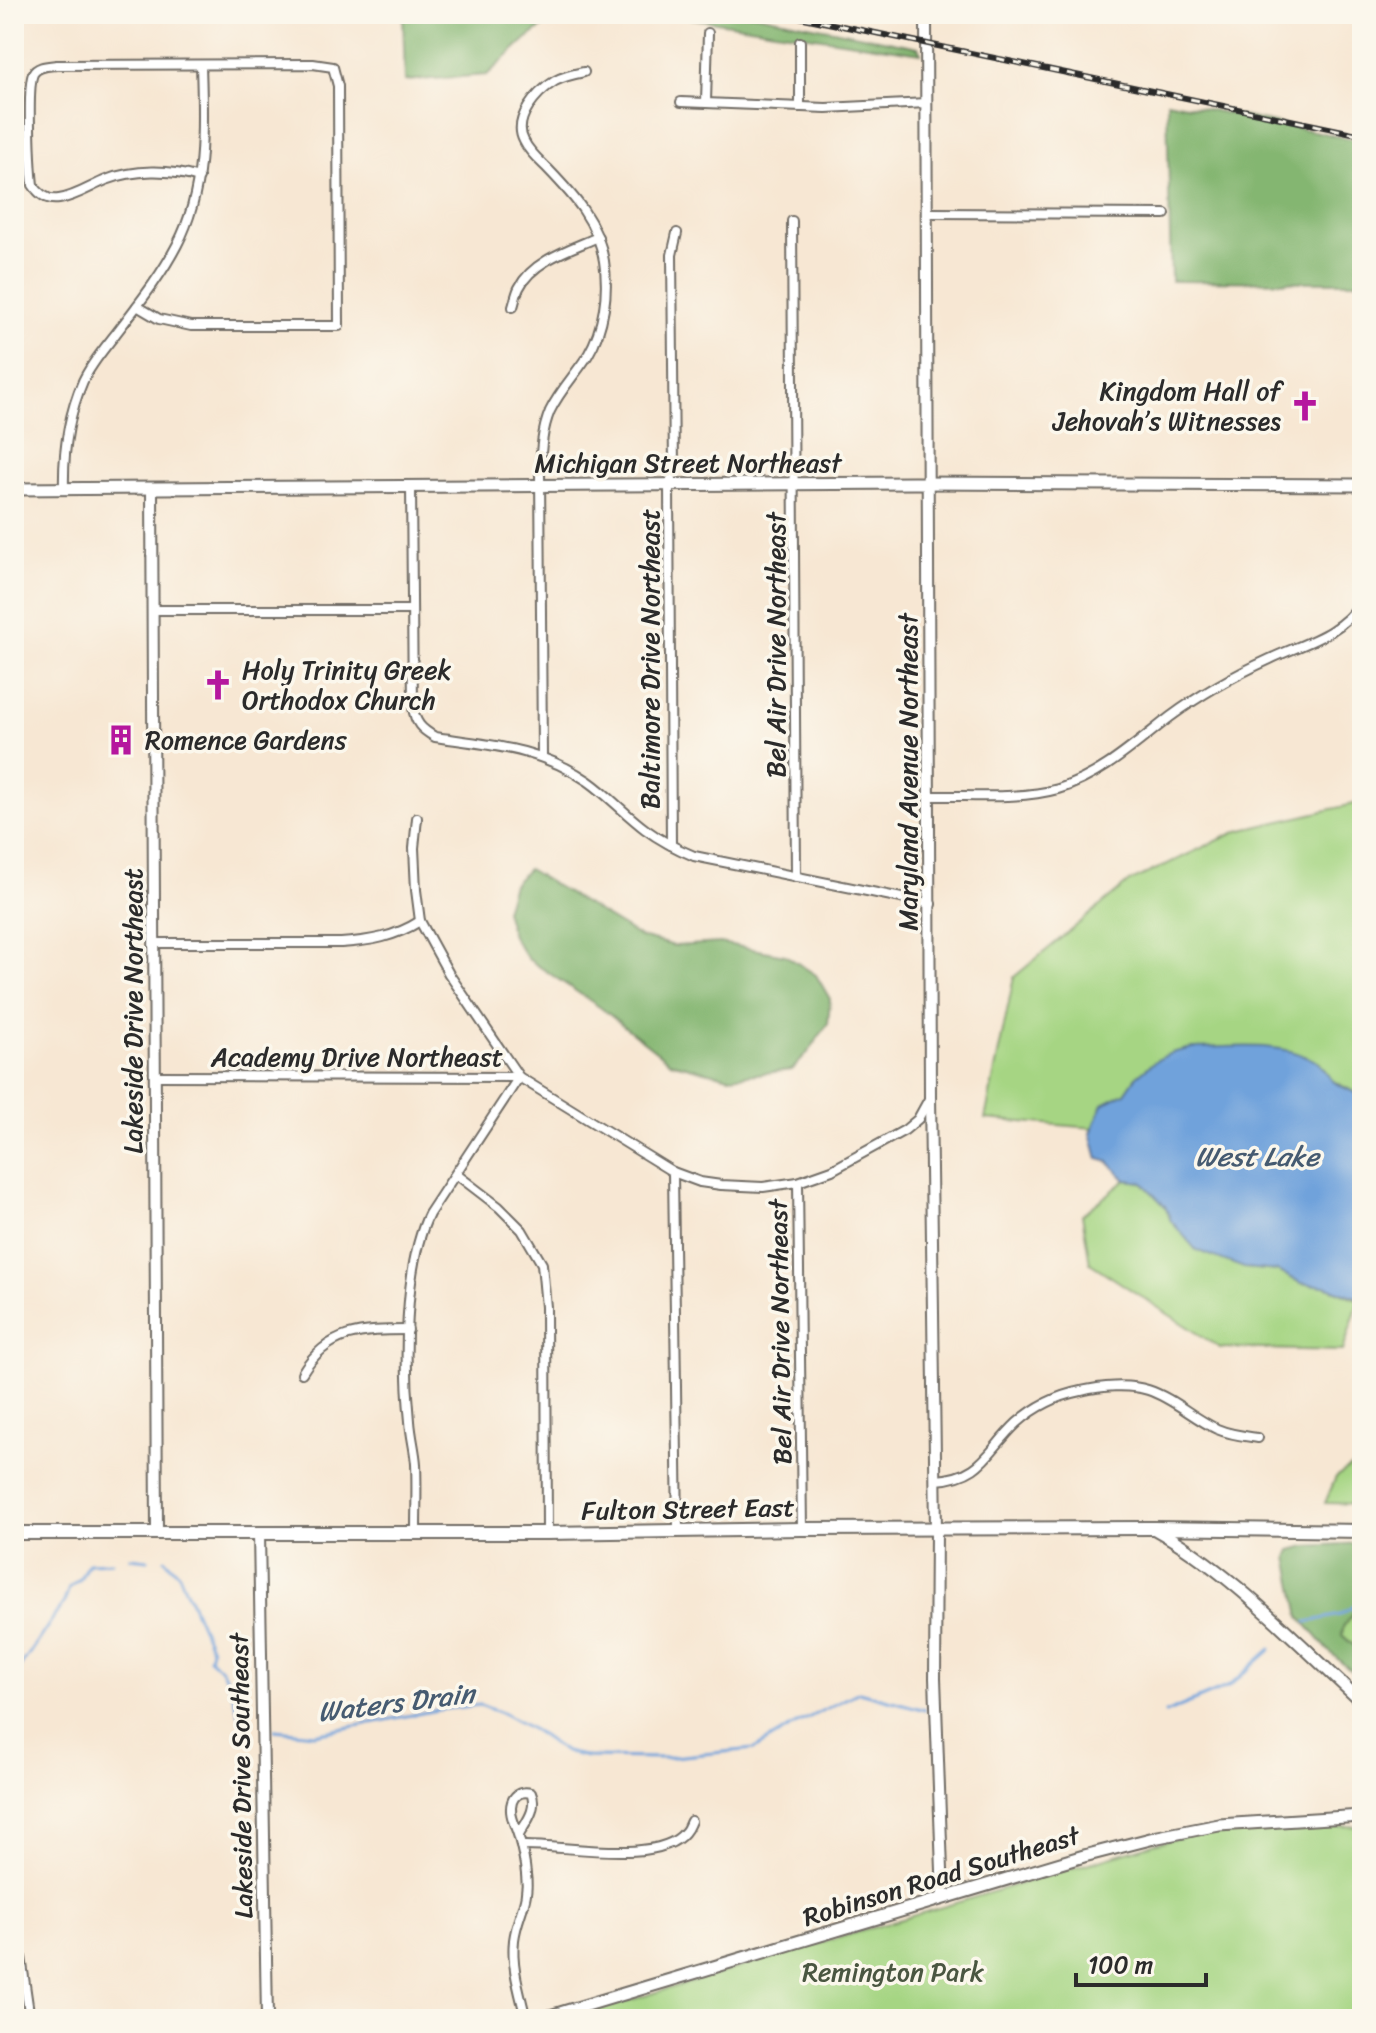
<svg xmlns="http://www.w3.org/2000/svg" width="1376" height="2033" font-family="Sriracha,sans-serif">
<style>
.green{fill:#a6d583;stroke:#688057;stroke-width:2}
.forest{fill:#84b671;stroke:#58704e;stroke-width:2}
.water{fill:#6fa2db;stroke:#4d6683;stroke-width:2}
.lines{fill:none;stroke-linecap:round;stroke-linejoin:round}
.stream{stroke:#6fa2db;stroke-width:3}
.minor-casing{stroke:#726d66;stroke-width:12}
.tertiary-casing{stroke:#726d66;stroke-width:14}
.secondary-casing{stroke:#726d66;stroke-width:15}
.primary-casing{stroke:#726d66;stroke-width:16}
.minor{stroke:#fff;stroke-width:8}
.tertiary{stroke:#fff;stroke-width:10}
.secondary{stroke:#fff;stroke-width:11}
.primary{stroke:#fff;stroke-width:12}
.rail-casing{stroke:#2b2b2b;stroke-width:6}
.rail{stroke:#fbf7ec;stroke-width:3;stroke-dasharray:9;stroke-linecap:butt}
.labels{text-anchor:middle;stroke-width:7;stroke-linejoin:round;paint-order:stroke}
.poi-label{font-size:26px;fill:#2b2b2b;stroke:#fbf7ec;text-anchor:start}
.street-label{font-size:26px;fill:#2b2b2b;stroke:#fbf7ec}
.park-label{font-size:26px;fill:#4a5641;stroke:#fbf7ec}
.water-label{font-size:28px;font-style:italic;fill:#465b71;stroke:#fbf7ec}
</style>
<rect width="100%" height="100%" fill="#fbf7ec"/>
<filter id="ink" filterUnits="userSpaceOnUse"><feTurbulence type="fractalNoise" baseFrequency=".0125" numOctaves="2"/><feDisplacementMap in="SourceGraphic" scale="16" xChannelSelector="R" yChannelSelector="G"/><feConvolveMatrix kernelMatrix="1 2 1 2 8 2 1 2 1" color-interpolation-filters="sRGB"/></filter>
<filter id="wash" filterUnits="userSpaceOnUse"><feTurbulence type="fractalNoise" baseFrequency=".006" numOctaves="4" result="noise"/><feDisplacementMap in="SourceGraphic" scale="32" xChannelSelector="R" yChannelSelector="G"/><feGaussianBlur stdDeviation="1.8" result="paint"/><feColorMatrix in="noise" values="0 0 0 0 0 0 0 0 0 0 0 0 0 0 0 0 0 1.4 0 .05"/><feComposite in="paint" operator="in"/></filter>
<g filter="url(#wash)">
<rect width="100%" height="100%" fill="#f7e7d3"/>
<g class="green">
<path d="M1362 802V1101L1358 1094 1333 1081 1319 1062 1136 1077 1125 1093 1103 1104 1094 1128 985 1119 1014 977 1129 882 1238 831Z"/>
<path d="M1126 1180 1142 1182 1165 1206 1171 1221 1244 1268 1278 1271 1301 1283 1325 1286 1359 1300 1343 1351 1220 1348 1090 1263 1082 1215Z"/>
<path d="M1362 1460V1504L1325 1503 1336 1477Z"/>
<path d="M1362 1601V1653L1342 1635 1343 1627Z"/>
<path d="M1362 1826V2019H567L1153 1844 1200 1833 1247 1828Z"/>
</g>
<g class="forest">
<path d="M403 14H566L557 17 526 39 487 75 405 81Z"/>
<path d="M663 14H753L918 47 921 53Z"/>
<path d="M1167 101 1362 141V282L1171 281Z"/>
<path d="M528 869 640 937 675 946 720 943 785 955 816 975 830 999 828 1024 806 1055 792 1070 729 1077 670 1062 601 1008 528 959 512 936 505 910 513 884Z"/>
<path d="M1362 1543V1601L1343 1627 1342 1635 1362 1653V1681L1329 1651 1300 1617 1288 1557 1291 1550 1306 1546Z"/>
</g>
<path class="water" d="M1192 1048C1231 1048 1280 1040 1316 1061 1323 1065 1326 1074 1332 1080 1341 1089 1356 1089 1362 1101V1299L1325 1286 1301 1283 1278 1271 1244 1268 1196 1250 1171 1221 1165 1206 1142 1182 1126 1180 1109 1162 1098 1159 1091 1133 1103 1104 1125 1093 1136 1077 1155 1061 1171 1053Z"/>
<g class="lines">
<g class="stream">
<path d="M130 1558 148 1560"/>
<path d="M165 1559 179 1574 211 1649 209 1658 220 1668 227 1679 240 1716"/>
<path d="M1307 1622 1340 1615 1362 1601"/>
<path d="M14 1676 64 1602 69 1588 80 1579 88 1563 112 1562"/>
<path d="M1165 1713 1229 1686 1271 1649"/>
<path d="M275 1730 315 1734 437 1710 480 1705 504 1714 535 1731 565 1752 587 1757 663 1758 754 1749 800 1722 859 1692 925 1710"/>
</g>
</g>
</g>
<g filter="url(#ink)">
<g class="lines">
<g class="minor-casing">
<g id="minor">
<path d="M681 102 826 108 927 103"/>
<path d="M706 102 708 33"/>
<path d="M800 107V42"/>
<path d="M928 213 1165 214"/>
<path d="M792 221 796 877"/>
<path d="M137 306 159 319 191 326H339L338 86 333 67 313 64 56 65C48 66 37 66 33 74 27 87 31 167 33 185 39 194 47 201 59 199 75 197 91 186 106 180 134 169 170 169 199 178"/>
<path d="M513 307C515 301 516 294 519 288 533 260 571 249 598 237"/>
<path d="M411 487 413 707C415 723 421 729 435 737 491 745 540 748 588 781 608 795 625 814 645 829 660 840 677 849 694 856L931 904"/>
<path d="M64 489C63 451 68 416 83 381 91 364 103 350 114 336 136 307 160 278 177 245 206 190 203 126 201 65"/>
<path d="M152 610H411"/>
<path d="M542 756 540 471C541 450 542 430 550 411 560 390 576 374 588 355 604 328 609 292 604 261 598 222 574 196 548 169 540 161 529 152 524 141 512 119 537 92 555 81 564 76 574 74 584 72"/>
<path d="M930 796C970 795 1019 800 1058 789 1101 776 1135 744 1170 717 1201 694 1235 675 1270 659 1306 642 1338 636 1362 602"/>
<path d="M671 845 669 485 674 470 672 255 677 233"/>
<path d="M155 943H341C370 941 395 937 420 921"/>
<path d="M156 1076 519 1077 673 1172 700 1182 721 1185 763 1187 798 1182 832 1170 905 1130 918 1119 929 1099"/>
<path d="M673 1172 678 1530"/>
<path d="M456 1174 499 1207 522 1230 542 1264 546 1307 547 1533"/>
<path d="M798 1182 802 1529"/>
<path d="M302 1373C328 1330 362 1330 408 1330"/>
<path d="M936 1480C983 1477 987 1451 1017 1423 1036 1406 1056 1396 1081 1391 1101 1386 1129 1384 1148 1390 1173 1398 1193 1418 1217 1429 1231 1435 1244 1436 1258 1438"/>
<path d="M416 1532C416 1510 417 1487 416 1464 415 1450 411 1436 410 1421 404 1364 404 1265 429 1214L519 1077 449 974 420 921 416 890 414 848 417 818"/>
<path d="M519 1835C526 1822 538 1809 531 1793 523 1791 515 1793 512 1802 508 1814 516 1826 519 1838 522 1849 525 1862 526 1874 530 1901 517 1915 514 1940 511 1966 520 1993 526 2019"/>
<path d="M521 1846C560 1844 659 1866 685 1832 688 1829 689 1825 691 1821"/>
<path d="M17 1929 30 2019"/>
</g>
</g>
<g class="tertiary-casing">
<g id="tertiary">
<path d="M926 14 930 1096 936 1530 935 1678 943 1898"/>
<path d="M152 488 157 1533"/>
<path d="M259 1533 267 2019"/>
</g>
</g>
<g class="secondary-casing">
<g id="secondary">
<path d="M14 489 914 483 1362 485"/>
<path d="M1153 1528C1232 1572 1295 1641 1362 1702"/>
<path d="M540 2019 1084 1856 1158 1837 1219 1825 1362 1816"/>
</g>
</g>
<g class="primary-casing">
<path id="primary" d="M14 1533H547L802 1529 1153 1528 1362 1531"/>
</g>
<use href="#minor" class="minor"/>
<use href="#tertiary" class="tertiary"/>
<use href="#secondary" class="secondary"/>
<use href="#primary" class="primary"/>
<g class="rail-casing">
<path id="rail" d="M785 14 1362 135"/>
</g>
<use href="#rail" class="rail"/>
</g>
</g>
<defs>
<g id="church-bare" transform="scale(2.4)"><path d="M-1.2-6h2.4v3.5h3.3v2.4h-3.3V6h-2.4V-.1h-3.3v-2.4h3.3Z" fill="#b5179e" stroke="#fbf7ec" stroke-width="2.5" paint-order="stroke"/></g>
<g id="building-bare" transform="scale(2.4)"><path d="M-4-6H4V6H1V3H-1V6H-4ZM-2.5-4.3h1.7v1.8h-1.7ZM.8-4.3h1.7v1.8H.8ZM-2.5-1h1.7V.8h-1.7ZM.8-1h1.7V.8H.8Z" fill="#b5179e" stroke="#fbf7ec" stroke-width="2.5" paint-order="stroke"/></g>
</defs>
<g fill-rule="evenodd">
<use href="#church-bare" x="1305" y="406"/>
<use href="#church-bare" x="218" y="685"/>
<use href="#building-bare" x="121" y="740"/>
</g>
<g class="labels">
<g class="poi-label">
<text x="1281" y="400" text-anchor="end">Kingdom Hall of<tspan x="1281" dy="30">Jehovah’s Witnesses</tspan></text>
<text x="242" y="679">Holy Trinity Greek<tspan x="242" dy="30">Orthodox Church</tspan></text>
<text x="145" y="749">Romence Gardens</text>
</g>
<g class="street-label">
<text x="688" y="472">Michigan Street Northeast</text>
<text transform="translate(776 645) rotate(-90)" y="9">Bel Air Drive Northeast</text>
<text transform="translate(650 659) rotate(-90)" y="9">Baltimore Drive Northeast</text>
<text transform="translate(908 772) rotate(-90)" y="9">Maryland Avenue Northeast</text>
<text transform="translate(133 1011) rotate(-90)" y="9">Lakeside Drive Northeast</text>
<text x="357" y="1066">Academy Drive Northeast</text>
<text transform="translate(780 1332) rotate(-91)" y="9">Bel Air Drive Northeast</text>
<text transform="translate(688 1509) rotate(-1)" y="9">Fulton Street East</text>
<text transform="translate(241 1776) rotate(-91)" y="9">Lakeside Drive Southeast</text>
<text transform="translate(941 1876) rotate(-17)" y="9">Robinson Road Southeast</text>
</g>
<g class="park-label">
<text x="893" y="1981">Remington Park</text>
</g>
<g class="water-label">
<text x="1257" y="1166">West Lake</text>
<text transform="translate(396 1702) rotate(-7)" y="10">Waters Drain</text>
</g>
</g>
<rect width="1376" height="2033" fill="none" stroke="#fbf7ec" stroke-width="48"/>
<path d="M1076 1973v12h130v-12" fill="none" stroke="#2b2b2b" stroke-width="4"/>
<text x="1088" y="1973" font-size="24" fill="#2b2b2b" stroke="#fbf7ec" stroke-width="6" paint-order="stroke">100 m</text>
</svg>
